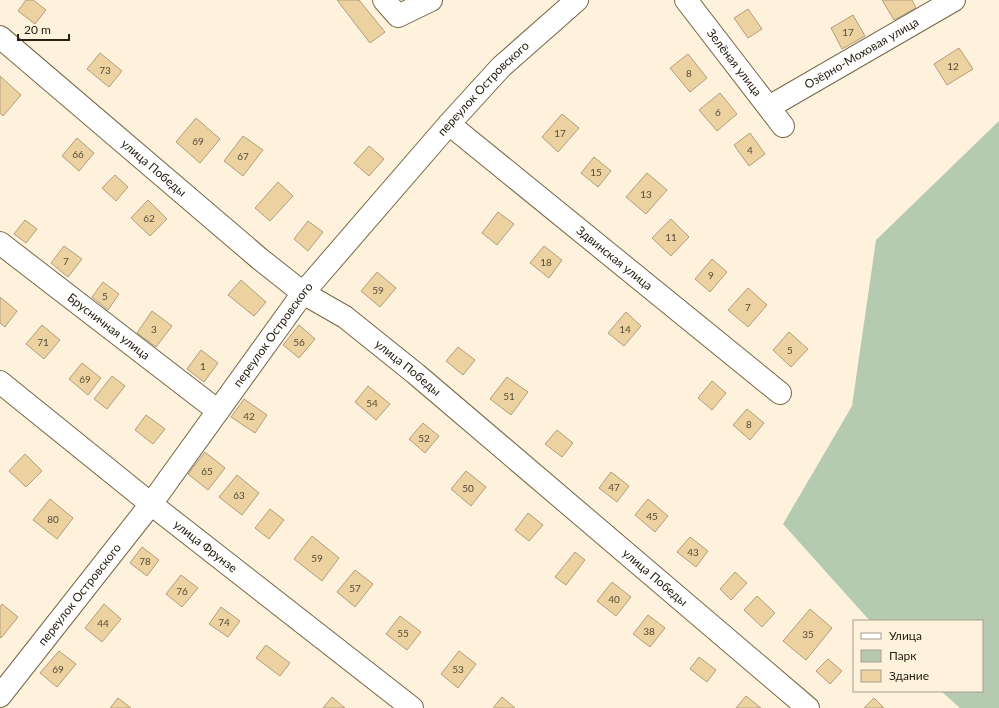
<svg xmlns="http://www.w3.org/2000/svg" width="999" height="708" font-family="Lato,sans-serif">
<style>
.green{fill:#b5cbaf}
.building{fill:#ecd1a1;stroke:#b19e7e}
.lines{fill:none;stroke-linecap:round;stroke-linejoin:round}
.minor-casing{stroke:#776647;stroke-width:24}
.minor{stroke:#fff;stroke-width:22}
.labels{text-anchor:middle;stroke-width:3;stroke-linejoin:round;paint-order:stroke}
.number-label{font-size:10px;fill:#584c36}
.street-label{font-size:12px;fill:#272013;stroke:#fef2dd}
</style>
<rect width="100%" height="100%" fill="#fef2dd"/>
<path class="green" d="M999 121V708H960L941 691H982V621H870L783 524 852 406 876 240Z"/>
<g class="building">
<path d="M26 0H33L46 10 35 24 18 11Z"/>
<path d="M337 0H359L385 32 370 43Z"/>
<path d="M882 0H912L916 8 894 20Z"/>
<path d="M748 9 762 29 748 38 734 18Z"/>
<path d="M853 15 865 36 842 49 831 28Z"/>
<path d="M959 48 973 69 947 85 934 64Z"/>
<path d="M100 53 122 71 109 87 87 69Z"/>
<path d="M688 54 707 78 690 92 670 68Z"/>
<path d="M0 76 21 95 3 116 0 113Z"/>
<path d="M720 93 737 114 717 131 699 110Z"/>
<path d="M562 114 579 128 558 152 542 137Z"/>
<path d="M196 118 220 139 200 163 176 142Z"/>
<path d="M750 133 765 154 749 166 734 145Z"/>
<path d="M243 136 263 150 243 176 224 161Z"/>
<path d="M77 138 94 153 79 171 62 156Z"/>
<path d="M369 146 384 159 369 176 354 163Z"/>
<path d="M594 157 611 171 598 187 581 173Z"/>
<path d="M647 173 667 190 646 214 626 197Z"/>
<path d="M115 175 128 187 116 201 102 188Z"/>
<path d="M278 182 293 196 270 221 255 208Z"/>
<path d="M148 200 167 219 150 236 131 218Z"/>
<path d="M498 212 514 224 497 245 482 233Z"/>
<path d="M671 219 689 237 671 256 652 238Z"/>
<path d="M25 220 37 229 26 243 14 234Z"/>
<path d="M308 221 323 232 308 251 294 239Z"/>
<path d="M64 246 82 259 68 277 51 263Z"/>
<path d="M544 246 562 260 549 278 530 263Z"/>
<path d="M712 259 727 272 710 292 695 279Z"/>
<path d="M377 272 396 288 380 307 361 291Z"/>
<path d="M241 280 266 302 254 316 228 295Z"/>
<path d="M103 282 119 294 108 310 92 297Z"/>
<path d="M748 288 767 305 748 327 728 310Z"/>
<path d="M0 297 17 311 5 327 0 323Z"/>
<path d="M152 311 172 326 156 347 137 333Z"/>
<path d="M626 312 641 326 624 346 608 333Z"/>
<path d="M42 325 60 340 44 359 26 344Z"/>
<path d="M299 325 315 339 299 358 283 345Z"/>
<path d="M789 332 808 349 791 367 773 350Z"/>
<path d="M458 347 475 360 463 375 446 361Z"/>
<path d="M201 350 218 363 204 382 187 369Z"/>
<path d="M82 363 101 378 88 395 69 379Z"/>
<path d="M112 376 125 386 107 409 94 399Z"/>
<path d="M507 377 528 392 511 415 490 399Z"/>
<path d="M712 381 726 393 712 410 698 398Z"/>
<path d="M368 386 390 404 376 420 355 402Z"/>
<path d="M244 399 267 415 255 433 231 417Z"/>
<path d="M747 409 764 423 750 440 733 425Z"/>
<path d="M146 415 165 429 153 444 135 430Z"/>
<path d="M423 423 439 436 425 453 409 439Z"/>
<path d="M557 430 573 443 562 457 545 444Z"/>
<path d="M205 452 225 468 208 490 188 474Z"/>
<path d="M25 454 42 471 26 487 9 471Z"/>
<path d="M466 471 486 487 471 506 451 489Z"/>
<path d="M611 472 629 486 617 502 599 488Z"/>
<path d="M237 475 259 493 242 515 219 497Z"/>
<path d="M50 499 73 518 57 539 33 520Z"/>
<path d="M648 499 668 516 655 532 635 515Z"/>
<path d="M270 509 284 520 269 539 255 528Z"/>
<path d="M528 513 543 525 529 541 515 530Z"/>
<path d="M312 536 339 558 322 581 294 559Z"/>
<path d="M690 537 708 551 696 567 677 552Z"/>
<path d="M142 547 159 560 147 576 130 563Z"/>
<path d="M575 552 585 560 566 585 555 577Z"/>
<path d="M355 570 373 584 355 607 337 592Z"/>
<path d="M735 572 747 583 731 600 720 589Z"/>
<path d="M181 575 198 588 182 607 166 594Z"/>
<path d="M612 582 631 597 616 616 597 601Z"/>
<path d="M757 596 775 613 762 627 744 610Z"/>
<path d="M2 604 18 617 1 638 0 637V607Z"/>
<path d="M104 604 121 619 102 642 85 628Z"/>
<path d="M221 607 240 621 228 637 209 624Z"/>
<path d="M810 609 832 628 806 660 783 641Z"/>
<path d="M648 615 665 628 650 647 633 634Z"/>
<path d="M400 616 421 632 407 650 386 634Z"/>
<path d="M266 645 290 663 280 676 256 658Z"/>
<path d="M59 651 76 664 57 687 40 673Z"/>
<path d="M459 651 476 664 458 688 441 674Z"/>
<path d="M699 657 716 670 707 682 690 669Z"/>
<path d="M828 659 842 671 830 684 816 671Z"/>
<path d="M746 696 761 708H736Z"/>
<path d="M332 697 345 708H323Z"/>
<path d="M502 697 515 708H493Z"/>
<path d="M118 698 131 708H110Z"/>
<path d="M874 698 884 708H864Z"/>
</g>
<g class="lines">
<g class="minor-casing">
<g id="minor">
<path d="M384 0 398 16 431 0"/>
<path id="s1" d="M686 0 783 126"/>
<path id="s2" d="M0 37 260 259 303 293 345 317 416 374 808 708"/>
<path id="s3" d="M769 107 954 0"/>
<path id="s4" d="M449 124 780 393"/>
<path id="s5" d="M0 243 218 411"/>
<path id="s6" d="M0 382 151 504 412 708"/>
<path id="s7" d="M0 696 151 504 303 293 449 124 501 67 577 0"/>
</g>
</g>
<use href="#minor" class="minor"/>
</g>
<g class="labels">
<g class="number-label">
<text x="848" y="36">17</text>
<text x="953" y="70">12</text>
<text x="105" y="74">73</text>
<text x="689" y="77">8</text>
<text x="718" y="116">6</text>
<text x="560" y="137">17</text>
<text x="198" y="145">69</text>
<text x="750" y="154">4</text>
<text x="78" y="158">66</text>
<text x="243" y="160">67</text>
<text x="596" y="176">15</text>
<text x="646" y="198">13</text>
<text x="149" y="222">62</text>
<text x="671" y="241">11</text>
<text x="66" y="265">7</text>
<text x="546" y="266">18</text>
<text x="711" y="279">9</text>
<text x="378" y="294">59</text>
<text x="105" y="300">5</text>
<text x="748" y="311">7</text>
<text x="154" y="333">3</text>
<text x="625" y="333">14</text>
<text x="43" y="346">71</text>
<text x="299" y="346">56</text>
<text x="790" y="354">5</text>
<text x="203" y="370">1</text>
<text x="85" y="383">69</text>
<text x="509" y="400">51</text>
<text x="372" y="407">54</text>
<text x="249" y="420">42</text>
<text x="749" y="428">8</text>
<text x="424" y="442">52</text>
<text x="207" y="475">65</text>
<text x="614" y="491">47</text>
<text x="468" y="492">50</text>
<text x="239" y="499">63</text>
<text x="652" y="520">45</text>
<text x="53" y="523">80</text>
<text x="693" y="556">43</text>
<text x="317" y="562">59</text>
<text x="145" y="565">78</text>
<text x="355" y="592">57</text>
<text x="182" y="595">76</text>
<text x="614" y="603">40</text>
<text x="224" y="626">74</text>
<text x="103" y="627">44</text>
<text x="649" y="635">38</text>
<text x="403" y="637">55</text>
<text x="808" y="638">35</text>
<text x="58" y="673">69</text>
<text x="458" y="673">53</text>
</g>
<g class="street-label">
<text dy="4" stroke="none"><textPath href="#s3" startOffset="107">Озёрно-Моховая улица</textPath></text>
<text dy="4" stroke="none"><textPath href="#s1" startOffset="79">Зелёная улица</textPath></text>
<text dy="4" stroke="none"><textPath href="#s7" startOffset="777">переулок Островского</textPath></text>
<text dy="4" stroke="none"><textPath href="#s2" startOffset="202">улица Победы</textPath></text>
<text dy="4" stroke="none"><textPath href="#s4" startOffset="213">Здвинская улица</textPath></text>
<text dy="4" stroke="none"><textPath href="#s5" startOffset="137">Брусничная улица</textPath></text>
<text dy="4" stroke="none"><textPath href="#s7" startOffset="453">переулок Островского</textPath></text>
<text dy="4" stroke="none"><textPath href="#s2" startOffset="526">улица Победы</textPath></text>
<text dy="4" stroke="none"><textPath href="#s6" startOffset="263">улица Фрунзе</textPath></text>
<text dy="4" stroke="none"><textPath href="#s2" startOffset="850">улица Победы</textPath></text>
<text dy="4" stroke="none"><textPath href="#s7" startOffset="129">переулок Островского</textPath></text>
</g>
</g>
<rect x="853" y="620" width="130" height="72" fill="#fef2dd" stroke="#a89e8c"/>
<rect x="861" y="633" width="20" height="6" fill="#ffffff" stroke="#a89e8c"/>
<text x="889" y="640" font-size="12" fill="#272013">Улица</text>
<rect x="861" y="650" width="20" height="12" fill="#b5cbaf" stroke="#a89e8c"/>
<text x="889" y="660" font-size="12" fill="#272013">Парк</text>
<rect x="861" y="670" width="20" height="12" fill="#ecd1a1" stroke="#a89e8c"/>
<text x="889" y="680" font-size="12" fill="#272013">Здание</text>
<path d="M18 34v6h51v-6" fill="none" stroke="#272013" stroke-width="2"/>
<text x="24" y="34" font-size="12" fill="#272013" stroke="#fef2dd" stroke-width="3" paint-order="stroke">20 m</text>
</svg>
